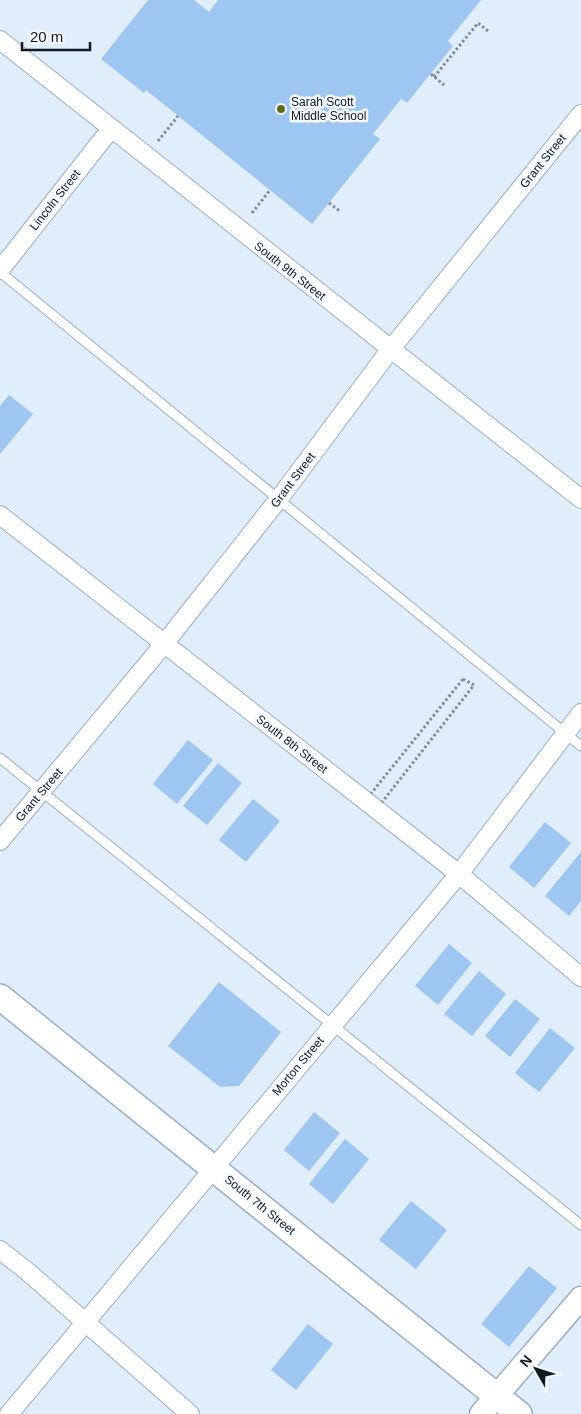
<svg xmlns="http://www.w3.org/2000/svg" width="581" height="1414" font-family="Arial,sans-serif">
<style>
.building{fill:#9dc7f1}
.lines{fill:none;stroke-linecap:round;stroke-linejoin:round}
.service-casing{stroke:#9aafc4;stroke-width:11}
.minor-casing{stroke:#9aafc4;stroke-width:20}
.tertiary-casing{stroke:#9aafc4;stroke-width:25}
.secondary-casing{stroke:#9aafc4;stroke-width:28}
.path{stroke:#818c97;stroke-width:3;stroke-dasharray:2.5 2.5;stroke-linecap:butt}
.service{stroke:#fff;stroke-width:9}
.minor{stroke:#fff;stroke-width:18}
.tertiary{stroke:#fff;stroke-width:22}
.secondary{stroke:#fff;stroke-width:25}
.poi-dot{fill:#5a6c18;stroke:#f5f9fe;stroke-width:2}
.labels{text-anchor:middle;stroke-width:5;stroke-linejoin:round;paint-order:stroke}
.poi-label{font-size:12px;fill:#111921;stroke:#f5f9fe;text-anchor:start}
.street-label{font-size:12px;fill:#111921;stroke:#f5f9fe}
</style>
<rect width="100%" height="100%" fill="#e0edfb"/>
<g class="building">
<path d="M148 0H194L209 12 218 0H481L448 41 453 46 407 103 401 99 373 134 380 139 312 224 146 90 144 93 101 59Z"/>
<path d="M9 395 33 414 0 454V406Z"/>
<path d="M188 740 213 760 177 804 153 784Z"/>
<path d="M218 763 242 783 207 825 183 806Z"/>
<path d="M253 799 280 821 246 862 219 840Z"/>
<path d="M545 822 571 843 534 888 509 867Z"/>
<path d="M581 852V901L569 916 545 896Z"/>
<path d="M449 944 472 963 438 1005 415 986Z"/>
<path d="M479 971 506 994 472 1036 444 1014Z"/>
<path d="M219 982 281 1032 239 1086 220 1087 168 1046Z"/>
<path d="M515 999 540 1019 510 1057 485 1036Z"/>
<path d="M550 1028 575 1048 539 1092 515 1073Z"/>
<path d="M314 1112 340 1133 309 1171 284 1150Z"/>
<path d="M345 1139 369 1159 333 1204 309 1184Z"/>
<path d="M411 1201 447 1230 416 1269 379 1240Z"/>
<path d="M529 1266 557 1288 509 1347 481 1324Z"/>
<path d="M308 1324 333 1344 296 1390 271 1370Z"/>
</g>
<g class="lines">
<g class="service-casing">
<g id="service">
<path d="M0 272 581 746"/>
<path d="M0 758 581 1225"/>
</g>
</g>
<g class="minor-casing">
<g id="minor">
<path d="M0 40 581 499"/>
<path d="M0 270 110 130"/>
<path d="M0 515 459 874 581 977"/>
<path d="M0 841 164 644 278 500 390 350 581 114"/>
<path d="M0 1250 28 1272 190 1414"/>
<path d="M9 1414 459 874 581 713"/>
</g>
</g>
<g class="tertiary-casing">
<path id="tertiary" d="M481 1414 581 1298"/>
</g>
<g class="secondary-casing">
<path id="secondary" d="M0 997 519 1414"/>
</g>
<g class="path">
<path d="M431 74 444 85"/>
<path d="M434 77 478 23 488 31"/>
<path d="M158 141 178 116"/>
<path d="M329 203 341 212"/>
<path d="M252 213 270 190"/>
<path d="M463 679 474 685 379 806 365 801Z"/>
</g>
<use href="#service" class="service"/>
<use href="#minor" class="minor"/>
<use href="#tertiary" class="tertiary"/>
<use href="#secondary" class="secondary"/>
</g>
<circle class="poi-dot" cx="281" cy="109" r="5"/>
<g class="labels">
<g class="poi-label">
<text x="291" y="106">Sarah Scott<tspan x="291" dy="14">Middle School</tspan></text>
</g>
<g class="street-label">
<text transform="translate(543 161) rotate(-51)" y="4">Grant Street</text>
<text transform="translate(55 200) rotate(-52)" y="4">Lincoln Street</text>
<text transform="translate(290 271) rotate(38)" y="4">South 9th Street</text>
<text transform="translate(293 480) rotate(-53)" y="4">Grant Street</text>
<text transform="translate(292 744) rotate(38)" y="4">South 8th Street</text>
<text transform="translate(39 795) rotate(-50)" y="4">Grant Street</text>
<text transform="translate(298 1066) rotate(-50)" y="4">Morton Street</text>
<text transform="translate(260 1205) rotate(39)" y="4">South 7th Street</text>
</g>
</g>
<g transform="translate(536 1369) rotate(309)" stroke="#f5f9fe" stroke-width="4" paint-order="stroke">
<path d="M0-4L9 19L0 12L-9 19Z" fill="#111921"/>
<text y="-8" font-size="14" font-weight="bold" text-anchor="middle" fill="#111921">N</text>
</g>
<path d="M22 42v8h68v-8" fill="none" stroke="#111921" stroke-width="2.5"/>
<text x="30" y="42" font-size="15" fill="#111921" stroke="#f5f9fe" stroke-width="4" paint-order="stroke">20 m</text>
</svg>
